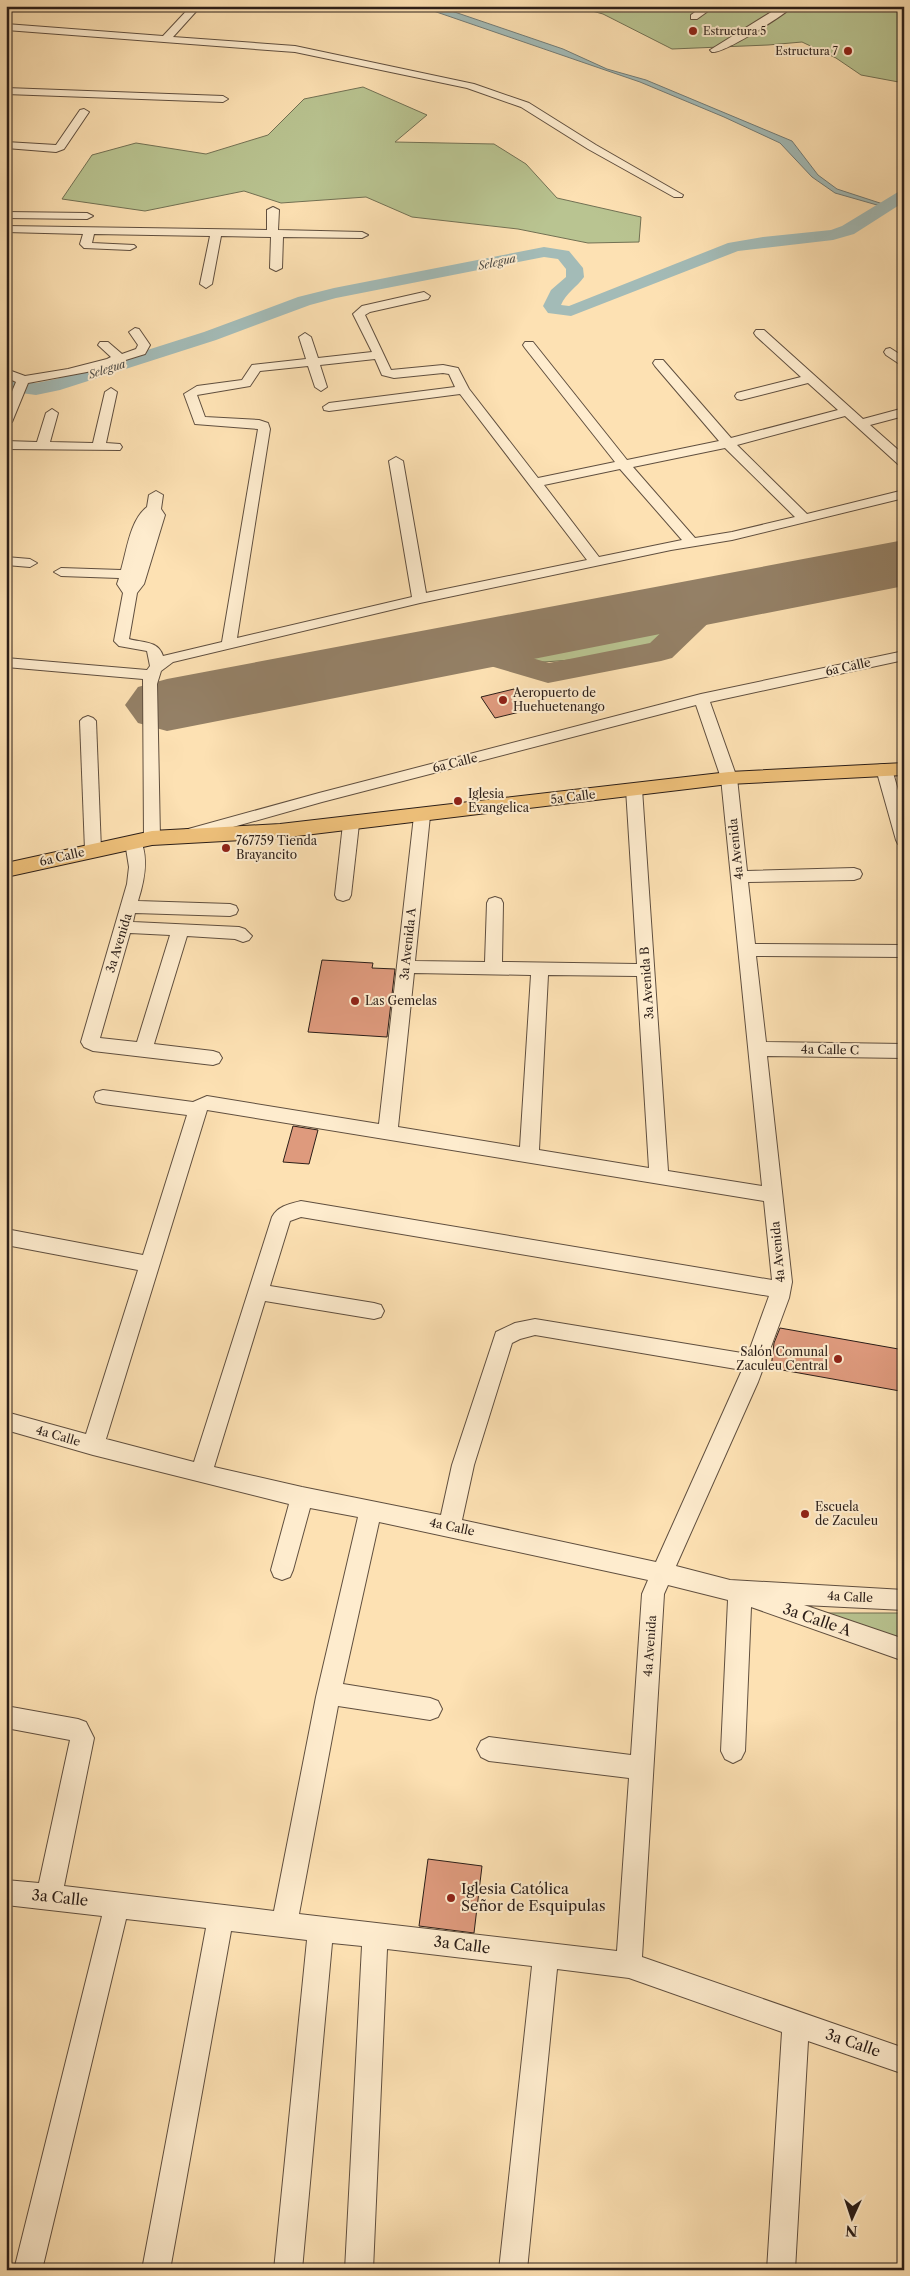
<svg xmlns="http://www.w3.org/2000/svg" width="910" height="2276" font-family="'Libre Caslon Text',serif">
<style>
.green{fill:#b9c491;stroke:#727154}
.water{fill:#a3bbb7;stroke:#737c77}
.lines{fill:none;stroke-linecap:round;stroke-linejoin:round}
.river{fill:#a3bbb7;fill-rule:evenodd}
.taxiway{fill:#948066;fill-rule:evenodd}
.runway{fill:#948066;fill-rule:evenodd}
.building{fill:#de9a7d;stroke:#2b1e18}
.minor-casing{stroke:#604f3f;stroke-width:2}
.major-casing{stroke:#2b1e18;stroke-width:2}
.minor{fill:#feecce;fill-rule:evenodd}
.major{fill:#eec07a;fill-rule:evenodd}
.poi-dot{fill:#8f2418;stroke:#feecce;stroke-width:2}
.labels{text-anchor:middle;stroke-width:4;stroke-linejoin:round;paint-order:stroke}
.far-poi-label{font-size:11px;fill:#2b1e18;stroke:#feecce;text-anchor:start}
.far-water-label{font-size:11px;font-style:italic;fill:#4f4d48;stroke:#feecce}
.street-label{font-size:12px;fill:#2b1e18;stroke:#feecce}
.poi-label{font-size:12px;fill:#2b1e18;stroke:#feecce;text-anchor:start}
.near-street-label{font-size:15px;fill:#2b1e18;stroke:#feecce}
.near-poi-label{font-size:15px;fill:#2b1e18;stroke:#feecce;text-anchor:start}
</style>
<rect width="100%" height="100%" fill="#fde1b3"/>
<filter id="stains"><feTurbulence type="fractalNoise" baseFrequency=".004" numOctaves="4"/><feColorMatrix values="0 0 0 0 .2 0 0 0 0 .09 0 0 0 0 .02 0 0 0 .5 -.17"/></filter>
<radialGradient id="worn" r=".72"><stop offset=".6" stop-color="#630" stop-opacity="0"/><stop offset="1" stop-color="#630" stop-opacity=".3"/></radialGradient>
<g class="green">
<path d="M574 6H904V83L861 75 836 58 802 42 768 45 672 49 603 14Z"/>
<path d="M363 87 427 115 395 142 494 144 526 164 557 198 641 217 639 242 588 243 518 229 412 217 366 197 281 203 244 191 145 211 62 199 92 155 136 143 206 154 268 135 304 99Z"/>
<path d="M671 618 675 622 673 630 657 643 571 660 544 662 527 660 509 650 511 647Z"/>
<path d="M803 1613H904V1655Z"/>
</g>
<path class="water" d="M419 6H437L563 49 607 69 646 80 792 141 818 175 837 189 886 205 884 207 835 193 812 177 780 143 724 117 640 82Z"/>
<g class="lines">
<path class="river" d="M904 190V202L854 234 833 240 738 251 571 316 548 313 543 306 551 290 566 277V269L558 259 544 257 336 298 310 305 216 340 60 390 36 395 6 391V380L36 383 56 379 204 332 298 297 334 288 544 247 569 251 583 268 584 277C577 287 566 293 561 305L569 306 728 243 763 237 831 230 842 226 898 192Z"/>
<path class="taxiway" d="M714 591 725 593 730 600 725 607 672 658 661 661 548 683 453 655 448 648 453 641 464 638 549 663 650 643 703 593Z"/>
<path class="runway" d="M904 540V586L167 731 138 723 125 705 138 687 167 679Z"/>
</g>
<g class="building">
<path d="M514 689 528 710 495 718 481 697Z"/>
<path d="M322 960 373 963 372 968 395 969 387 1037 308 1032Z"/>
<path d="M293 1126 318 1130 309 1164 283 1162Z"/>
<path d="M780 1328 904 1350 900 1391 771 1368 774 1343Z"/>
<path d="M428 1859 482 1866 474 1933 419 1926Z"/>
</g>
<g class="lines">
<g class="minor-casing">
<g id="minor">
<path d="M191 6H201L173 37 295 46 474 84 529 103 596 145 683 195 682 197H674L588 149 521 107 467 88 295 52 6 30V24L163 36Z"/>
<path d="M703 6H715L697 19H691V15Z"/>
<path d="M781 6H793C783 16 723 54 712 52L710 50Z"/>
<path d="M6 88 223 96 228 99 223 102 6 94Z"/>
<path d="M84 109 89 112 64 149 56 152 6 148V142L56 145 80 110Z"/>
<path d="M273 207 279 210 278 230 362 232 368 235 362 238 283 237 282 268 276 271 270 268 271 237 221 236 212 284 206 288 200 284 210 236 94 234 92 243 134 245 136 247 130 250 84 248 80 244 83 234 6 232V226L267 230V210Z"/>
<path d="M6 212 87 213 93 216 87 219 6 218Z"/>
<path d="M424 292 430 296 428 299 370 312 365 315 391 370 443 365 458 368 469 389 538 478 615 462 525 348 523 345 525 342H533L627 460 719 441 655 366 653 363 655 360H663L731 438 838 410 808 383 741 400 737 399 735 396 737 393 801 377 756 336 754 333 756 330H764L863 419 904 408V416L870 425 904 455V466L899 465 845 416 737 445 807 514 904 490V498L732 540 671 550 420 603 173 662 161 671 157 684 160 838 158 842H146L144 838 143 679 6 667V658L147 670 150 666 147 651 119 646 114 641 123 593 117 584 119 578 61 576 54 572 61 568 121 570C127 550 130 520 147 507L149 495 156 491 163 495 161 509 165 515 144 584 137 593 129 639C142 643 158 640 163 656L222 642 258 429 195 424 184 394 197 386 242 380 252 365 306 359 299 337 305 333 311 337 318 358 372 352 353 314 362 306ZM375 359 382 375 394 378 443 373 449 374 455 387 329 403 323 407 324 410 329 411 460 394 587 560 426 593 403 461 396 457 389 461 412 597 237 638 270 429 268 423 259 420 205 417 197 395 250 386 260 371 308 366 315 387 321 391 327 387 320 365ZM725 448 795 517 732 532 695 538 633 467ZM620 469 682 540 599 557 544 485Z"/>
<path d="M135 328 139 329 150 345 145 354 87 372 28 383 12 422 6 426V406L16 382 6 377V369L25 376 68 369 107 359 111 357 98 345 100 342H108L122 354 136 349 138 345 129 332Z"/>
<path d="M890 348 904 357V367L886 355 884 352 886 349Z"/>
<path d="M111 388 117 392 106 443 120 444 122 447 120 450 6 449V441L37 442 46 413 52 409 58 413 50 442 93 443 105 392Z"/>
<path d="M6 557 30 559 37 563 30 567 6 565Z"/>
<path d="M904 651V660L710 702 737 778 747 871 854 868 860 870 862 874 860 878 854 880 748 882 755 944 904 945V957L756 956 766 1042 904 1044V1058L767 1056 792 1282 789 1298 758 1382 676 1566 730 1580 904 1590V1610L804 1605 904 1639V1661L751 1607 745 1751 741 1759 733 1763 725 1759 721 1751 728 1600 668 1585 664 1594 642 1957 904 2048V2074L808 2041 795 2270H767L782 2032 629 1978 557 1969 527 2270H499L532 1966 387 1949 373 2270H345L362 1946 332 1943 302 2270H274L307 1940 231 1931 170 2270H142L206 1928 126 1919 42 2270H14L102 1916 6 1905V1880L39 1883 70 1740 6 1728V1706L78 1719 86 1722 94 1738 64 1886 274 1911 316 1697 358 1517 310 1508 293 1570 290 1577 282 1580 274 1577 271 1570 289 1504 93 1455 6 1430V1412L86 1434 138 1270 6 1245V1229L143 1255 187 1115 103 1104 96 1102 94 1097 96 1092 103 1090 193 1102 207 1096 379 1124 414 816 416 812H428L430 816 415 961 485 962 487 903 489 899 495 897 501 899 503 903 502 962 637 964 626 789 628 785H640L642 789 668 1171 762 1186 721 778 696 705 322 802 187 840 181 839 179 835 181 831 319 793 701 694ZM414 973 531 975 520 1147 398 1127ZM548 975 637 976 649 1168 539 1150ZM207 1110 764 1201 772 1280 301 1201C289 1204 278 1206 272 1217L194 1462 106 1439ZM301 1217 769 1296 748 1354 535 1319 515 1323 496 1332 452 1465 441 1515 302 1487 214 1467 265 1301 374 1319 381 1317 384 1311 381 1305 374 1303 270 1286 290 1221ZM535 1335 742 1370 656 1562 462 1520 474 1465 512 1343 520 1339ZM379 1522 648 1580 642 1594 631 1755 489 1737 481 1741 477 1749 481 1757 489 1761 629 1778 617 1951 299 1914 338 1706 430 1720 438 1717 442 1709 438 1701 430 1698 343 1684Z"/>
<path d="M88 716 93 718 96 721 101 850 99 854 93 855 87 854 85 850 80 721 83 718Z"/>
<path d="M884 764 890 765 892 769 904 811V845L898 844 896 840 876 769 878 765Z"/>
<path d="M351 819 357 820 359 824 351 895 349 899 343 901 337 899 335 895 343 824 345 820Z"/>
<path d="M133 837 139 838C150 856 144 882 138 901L230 904 236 906 238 910 236 914 230 916 135 913 133 922 239 927 245 929 252 936 249 940 243 942 235 939 187 936 154 1044 213 1051 219 1053 222 1058 219 1063 213 1065 93 1051 84 1047 81 1042 127 884 129 867 125 842 127 838ZM130 933 170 935 137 1042 100 1038Z"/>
</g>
</g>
<g class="major-casing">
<path id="major" d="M904 763V775L729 784 280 838 152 845 6 877V863L152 831 280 824 729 772Z"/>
</g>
<use href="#minor" class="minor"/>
<use href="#major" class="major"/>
</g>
<g class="poi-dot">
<circle cx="693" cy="31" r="5"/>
<circle cx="848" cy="51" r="5"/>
<circle cx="503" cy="700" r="5"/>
<circle cx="458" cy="801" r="5"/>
<circle cx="226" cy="848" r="5"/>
<circle cx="355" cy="1001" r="5"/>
<circle cx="838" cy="1359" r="5"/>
<circle cx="805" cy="1514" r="5"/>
<circle cx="451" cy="1898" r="5"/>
</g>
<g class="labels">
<g class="far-poi-label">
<text x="703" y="35">Estructura 5</text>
<text x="838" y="55" text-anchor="end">Estructura 7</text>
</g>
<g class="far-water-label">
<text transform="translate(497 262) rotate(-12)" y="4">Selegua</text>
<text transform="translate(107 369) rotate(-18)" y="4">Selegua</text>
</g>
<g class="street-label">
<text transform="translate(848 667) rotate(-12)" y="4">6a Calle</text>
<text transform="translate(455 763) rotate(-14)" y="4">6a Calle</text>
<text transform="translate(573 797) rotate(-7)" y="4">5a Calle</text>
<text transform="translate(736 849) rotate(-96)" y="4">4a Avenida</text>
<text transform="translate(62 857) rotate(-13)" y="4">6a Calle</text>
<text transform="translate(119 943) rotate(-73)" y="4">3a Avenida</text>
<text transform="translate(408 944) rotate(-84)" y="4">3a Avenida A</text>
<text transform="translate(647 983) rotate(-94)" y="4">3a Avenida B</text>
<text transform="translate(830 1050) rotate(1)" y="4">4a Calle C</text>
<text transform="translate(778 1252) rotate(-95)" y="4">4a Avenida</text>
<text transform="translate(58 1436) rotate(16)" y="4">4a Calle</text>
<text transform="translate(452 1527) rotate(12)" y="4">4a Calle</text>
<text transform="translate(850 1597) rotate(3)" y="4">4a Calle</text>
<text transform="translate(650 1646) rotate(-86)" y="4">4a Avenida</text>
</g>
<g class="poi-label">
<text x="513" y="697">Aeropuerto de<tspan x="513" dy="14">Huehuetenango</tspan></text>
<text x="468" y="798">Iglesia<tspan x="468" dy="14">Evangelica</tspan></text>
<text x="236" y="845">767759 Tienda<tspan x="236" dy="14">Brayancito</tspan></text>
<text x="365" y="1005">Las Gemelas</text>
<text x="828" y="1356" text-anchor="end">Salón Comunal<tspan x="828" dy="14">Zaculeu Central</tspan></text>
<text x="815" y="1511">Escuela<tspan x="815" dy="14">de Zaculeu</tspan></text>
</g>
<g class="near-street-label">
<text transform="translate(817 1620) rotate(19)" y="5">3a Calle A</text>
<text transform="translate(60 1898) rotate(6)" y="5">3a Calle</text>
<text transform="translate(462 1945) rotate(7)" y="5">3a Calle</text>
<text transform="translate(853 2043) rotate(19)" y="5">3a Calle</text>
</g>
<g class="near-poi-label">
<text x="461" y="1894">Iglesia Católica<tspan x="461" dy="17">Señor de Esquipulas</tspan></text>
</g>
</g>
<rect width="910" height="2276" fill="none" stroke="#fde1b3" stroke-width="25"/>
<rect x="8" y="8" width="895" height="2261" fill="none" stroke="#2b1e18" stroke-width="2.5"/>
<rect x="12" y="12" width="885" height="2251" fill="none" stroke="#2b1e18"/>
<g transform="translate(852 2218) rotate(183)" stroke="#feecce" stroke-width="4" paint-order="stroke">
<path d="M0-4L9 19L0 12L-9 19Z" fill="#2b1e18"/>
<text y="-8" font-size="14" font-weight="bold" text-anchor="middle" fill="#2b1e18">N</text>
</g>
<rect width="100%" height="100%" filter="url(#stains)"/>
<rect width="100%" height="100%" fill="url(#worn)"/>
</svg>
